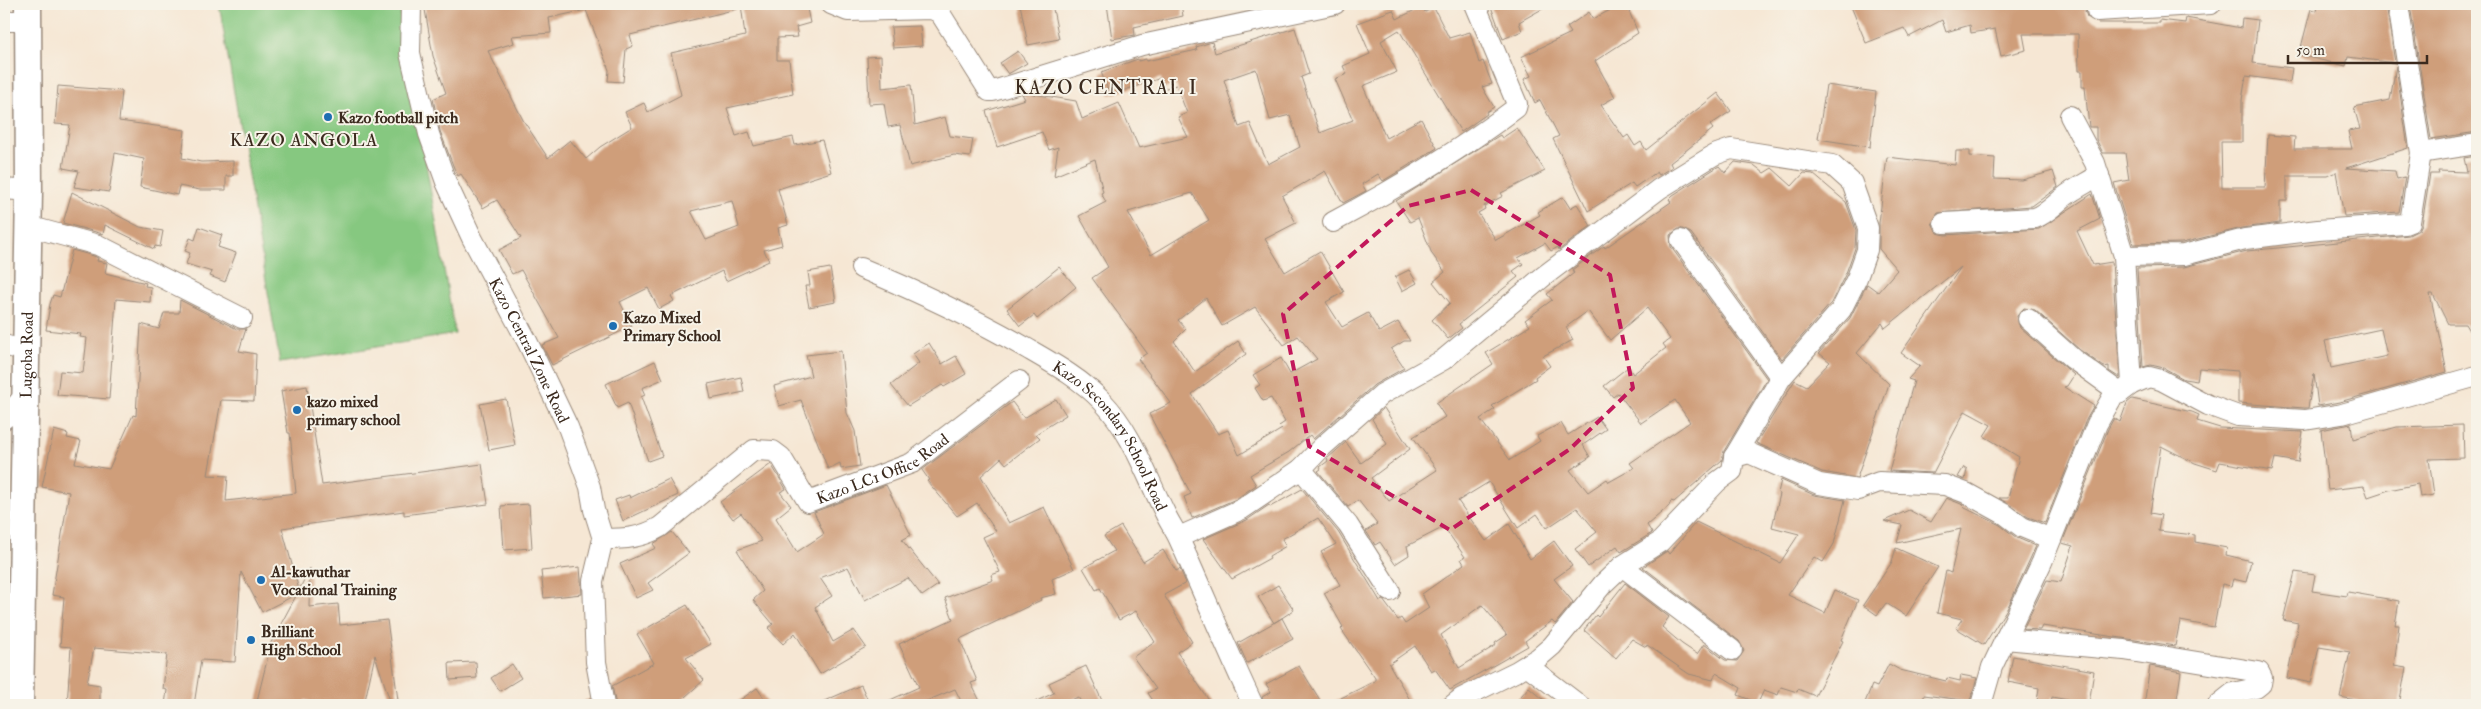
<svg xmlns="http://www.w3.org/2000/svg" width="2481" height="709" font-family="'IM FELL Double Pica',serif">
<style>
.green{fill:#86c880;stroke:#60794f}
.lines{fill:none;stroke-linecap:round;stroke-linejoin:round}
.stream{stroke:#5dc1db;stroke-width:5.5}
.building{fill:#cf9e7a;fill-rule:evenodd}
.minor-casing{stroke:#988879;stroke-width:22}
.tertiary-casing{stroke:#988879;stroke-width:29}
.minor{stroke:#fff;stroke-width:20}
.tertiary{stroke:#fff;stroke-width:26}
.marked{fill:none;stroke:#c2185b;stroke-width:4;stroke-dasharray:10 6;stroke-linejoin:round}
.poi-dot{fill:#1f6fb2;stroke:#f7f3e8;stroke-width:2}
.labels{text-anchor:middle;stroke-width:4;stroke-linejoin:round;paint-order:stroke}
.poi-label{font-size:16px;font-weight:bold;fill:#3b2a1e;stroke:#f7f3e8;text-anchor:start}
.street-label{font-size:16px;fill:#3b2a1e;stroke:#f7f3e8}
.neighbourhood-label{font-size:18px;letter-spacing:1px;fill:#3b2a1e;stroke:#f7f3e8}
.quarter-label{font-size:19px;letter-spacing:1px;fill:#3b2a1e;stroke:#f7f3e8}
</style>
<rect width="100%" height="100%" fill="#f7f3e8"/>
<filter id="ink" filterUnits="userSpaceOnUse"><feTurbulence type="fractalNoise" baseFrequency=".02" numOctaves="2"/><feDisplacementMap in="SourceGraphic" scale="10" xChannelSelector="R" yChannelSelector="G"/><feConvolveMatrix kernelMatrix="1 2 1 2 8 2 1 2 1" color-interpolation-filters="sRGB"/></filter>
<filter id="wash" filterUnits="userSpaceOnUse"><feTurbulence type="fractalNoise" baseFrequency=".0096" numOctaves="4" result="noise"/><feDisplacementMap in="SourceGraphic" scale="20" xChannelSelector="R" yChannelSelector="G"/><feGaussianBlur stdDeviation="1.12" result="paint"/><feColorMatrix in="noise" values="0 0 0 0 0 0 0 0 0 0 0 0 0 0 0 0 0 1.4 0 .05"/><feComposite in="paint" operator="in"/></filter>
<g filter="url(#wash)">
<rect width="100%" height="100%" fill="#f6e7d4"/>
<path class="green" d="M219 4H399L455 334 280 363Z"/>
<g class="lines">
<path class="stream" d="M4 13 10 4"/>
</g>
<g id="blocks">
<g class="building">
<path d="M424 4H737V9L630 35 633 46 626 49 623 82 608 81 609 70 586 10 549 18 551 33 512 36 514 43 488 51 523 120 548 158 570 140 586 159 600 147 632 127 625 112 644 103 648 112 681 95 671 53 745 36 741 4H806L810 23 796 27 798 37 777 38V60H789L793 94 727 108 736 136 749 132 754 146 793 137 795 145 822 140 831 172 778 189 788 225 778 228 782 245 764 250 769 261 726 281 722 271 671 296 674 301 659 309 648 288 620 302 632 326 552 365 542 345 559 338 521 270 512 274 499 250 521 238 497 200 483 208 461 174 458 176 454 168 440 131 433 99 446 93 433 56ZM732 201 739 227 706 240 691 211Z"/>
<path d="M1020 4H1052L1059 39 1028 45Z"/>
<path d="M1107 4H1181L1183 16 1134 27 1135 35 1112 39Z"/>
<path d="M1490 4H1551L1519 22 1522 31 1503 39Z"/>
<path d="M1622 4H1626L1638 33 1595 61 1615 97 1601 105 1624 138 1628 135 1635 146 1641 142 1646 150 1718 93 1731 111 1710 125 1713 129 1670 163 1672 167 1659 175 1657 172 1635 187 1632 183 1588 211 1553 139 1559 136 1540 100 1535 103 1524 79 1531 76 1521 57 1571 33 1567 27 1589 12 1593 19Z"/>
<path d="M1850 4H1973L1972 7 1989 4H2088L2085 11 2087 17 2098 23H2160V20L2185 23 2186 18 2241 28 2242 18 2258 20 2253 63 2292 68 2290 82 2246 76 2242 100V142H2221L2222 187H2265L2268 135 2295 137 2294 149H2352L2348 131 2360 129 2354 107 2390 100 2396 66 2408 148 2346 168 2395 171 2397 179 2405 177 2399 212 2344 216 2336 172 2327 176H2287V201H2280V223L2242 228 2182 243 2133 244 2114 183 2129 180 2125 153H2103L2096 139V127H2089L2085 87H2082V71H2079L2078 34H2023L2026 50 2001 56 1995 29 1971 33 1970 25 1946 32 1942 20 1909 37 1904 28 1866 43Z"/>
<path d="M2318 4H2386L2395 63 2348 57 2346 66 2299 55 2311 9 2317 11Z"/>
<path d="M2417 4H2477V132L2431 139 2410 5Z"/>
<path d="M1423 6 1425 12 1434 8 1449 38 1470 32 1479 63 1483 61 1492 84 1482 87 1494 107 1486 112 1487 114 1461 132 1399 30 1381 41 1397 72 1363 86 1386 138 1421 119 1437 148 1383 181 1378 174 1362 184 1366 191 1343 203 1325 171 1282 196 1296 223 1265 239 1285 272 1320 251 1344 292 1326 302 1342 327 1368 313 1379 332 1398 322 1410 341H1404L1391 349 1404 368 1374 385 1313 439 1310 435 1289 452 1250 475 1256 485 1236 499 1192 518 1184 497 1191 494 1149 414 1171 403 1138 359 1147 353 1092 278 1108 267 1079 216 1106 202 1101 193 1103 192 1095 159 1054 176 1058 147 1049 150 1042 132 997 147 986 111 1025 99 1022 94 1027 93 1076 101 1082 119 1119 103 1139 148 1188 137 1178 117 1187 113 1176 85 1163 89 1161 78 1110 95 1101 72 1138 59V61L1146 59V61L1197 50 1196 47 1212 42 1215 53 1295 28 1309 74 1301 77 1320 133 1353 120 1335 79 1347 74 1343 66 1370 54 1357 23 1393 10 1397 19ZM1256 69 1270 120 1290 115 1300 147 1268 164 1250 123 1239 127 1224 80ZM1192 193 1209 220 1151 255 1128 212ZM1206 298 1222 326 1255 307 1284 345 1298 336 1317 359 1290 374 1281 358 1253 375 1260 385 1255 388 1263 401 1271 398 1285 422 1279 426 1282 429 1239 455 1228 430 1218 434 1192 394 1246 354 1238 341 1195 372 1174 341 1186 329 1178 320Z"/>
<path d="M920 26 922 46 893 48 891 27Z"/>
<path d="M1018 51 1027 63 1008 74 1000 63Z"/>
<path d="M881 56 882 88 911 85 915 125 945 117 950 136 973 139 970 157 954 155 910 166 900 125 888 127 884 103 869 104 867 57Z"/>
<path d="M1826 85 1876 92 1870 147 1818 139Z"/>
<path d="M58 86 122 91 119 121 185 130 182 158 201 162 233 161V176H226V190H200L179 186 177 195 140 187 144 159 115 153 109 192 74 187 79 171 63 168 70 125 55 124Z"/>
<path d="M1517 128 1545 171 1501 193 1503 196 1484 206 1485 209 1478 213 1496 240 1540 215 1538 212 1563 197 1570 208 1577 204 1591 226 1559 250 1558 247 1551 251 1545 243 1518 258 1523 264 1513 271 1518 277 1459 324 1462 328 1448 339 1432 320 1450 303 1433 282 1445 272 1432 254 1418 218 1410 222 1396 201 1500 135 1502 138Z"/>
<path d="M1956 151H1970V156L1995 158 1994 179 2022 180 2053 171 2058 187 2032 206 1938 213 1932 223 1938 233 1945 235 2039 229 2092 194 2100 219 2077 231 2093 265 2112 262 2120 378 2109 371V366L2104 367 2080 350 2035 310 2024 308 2017 316 2020 328 2074 375 2067 386 2064 387 2094 406 2086 420 2045 523 2028 517 1999 498H2008L2019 457 1984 436 1991 425 1965 411 1933 473 1889 471 1914 381 1908 379 1920 366 1901 353 1961 267 1885 328 1882 323 1857 353 1889 384 1857 478 1822 472 1756 443 1795 380 1807 386 1830 362 1819 353 1850 318 1867 284 1878 292 1897 270 1879 249V223L1887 157 1955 165Z"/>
<path d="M2477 156V344L2465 324H2448L2433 294H2430L2447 372 2339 402 2318 406 2314 374 2308 408H2304L2238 403V371L2199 368 2197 381 2184 379 2164 368 2151 365 2143 367 2137 268 2184 267 2247 251 2409 235 2419 230 2422 224 2430 174H2439L2438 171 2467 172 2464 158ZM2381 329 2387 356 2331 368 2325 341Z"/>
<path d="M1735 162 1754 165 1764 173 1772 168 1792 186 1804 173 1813 174 1846 202 1856 230 1855 248 1846 273 1831 303 1782 359 1691 233 1680 228 1670 235 1671 247 1767 379 1724 451 1722 460 1674 502 1671 501 1669 506 1647 525 1652 533 1621 552 1617 546 1588 567 1575 549 1597 532 1577 508 1547 528 1537 514 1518 528 1489 482 1458 501 1486 541 1509 524 1530 559 1554 541 1572 566 1554 579 1573 602 1555 624 1552 621 1525 641 1528 646 1450 690 1435 669 1431 671 1415 646 1389 664 1413 705H1327L1375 681V678L1341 629 1343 627 1324 593 1340 585 1321 552 1336 544 1318 518 1282 539 1286 546 1269 556 1270 558 1232 579 1203 539 1247 520 1269 505 1270 507 1302 489 1338 532 1380 601 1383 600 1398 620 1401 618 1405 624 1429 608 1422 594 1464 564 1461 559 1465 557 1444 527 1407 546 1409 555 1395 564 1380 542 1375 545 1366 531 1377 524 1358 500 1348 507 1318 471 1321 469 1320 467 1328 461 1327 459 1346 442 1361 463 1387 444 1372 419 1384 408 1410 449 1371 478 1389 501 1437 470 1413 437 1445 417 1436 403 1493 364 1486 353 1530 326 1525 320 1552 300 1547 294 1574 273 1572 270 1604 246 1605 248 1671 202 1669 199 1673 195 1719 166 1725 173ZM1647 308 1670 339 1663 344 1666 348 1633 374 1628 367 1604 386 1613 397 1618 393 1641 423 1675 400 1690 422 1630 463 1634 468 1609 482 1607 479 1588 492 1570 470 1590 457 1583 445 1606 429 1597 417 1568 435 1561 423 1537 436 1540 441 1510 460 1480 419 1495 409 1492 406 1536 379 1535 377 1550 366 1543 356 1573 340 1566 327 1588 311 1610 340ZM1482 605 1507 635 1495 643 1496 645 1459 668 1441 635Z"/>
<path d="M72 192 140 227 163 231 160 247 155 246 154 249 105 225 103 234 63 223Z"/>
<path d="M199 227 222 235 218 247 236 253 225 282 210 276 212 272 186 264 190 253 185 251 190 238 195 240Z"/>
<path d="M72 250 94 256 98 258 97 261 107 263 105 273 146 283 145 286 151 287 150 302 116 299 109 399 57 395 60 371 83 373 87 338 80 337 81 334 46 330 50 304 53 295 60 297Z"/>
<path d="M1059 267 1076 287 1037 319 1034 315 1020 326 1007 309Z"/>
<path d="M830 268 836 302 809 307 805 286H810L808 272Z"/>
<path d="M1409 270 1417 283 1402 291 1395 277Z"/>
<path d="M180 300 237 329H246L239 351 256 354 254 401 221 400 219 412 208 475 228 476 226 501 296 493 290 433H288L281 391 307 386 322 485 482 464 488 504 404 515V511L282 528 299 590 310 568 309 607 338 604 340 625 387 620 398 700 390 701 375 655 364 705H325L305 700V705H256L269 652 267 650 297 594 262 612 241 572 235 662 201 660 194 705H165L167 690 163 689 167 654 94 648 87 683 100 685V705H67L71 647 60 646 64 597 52 595 69 492 42 487 54 430 68 434 67 438 81 441 75 463 109 469 133 415 136 416 141 324 159 329 164 313H179Z"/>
<path d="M929 343 942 364 956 356 966 374 944 387 942 385 908 406 891 385 919 363 913 354Z"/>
<path d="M841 351 847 413 855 431 860 466 841 469 840 463 828 469 801 400 779 406 774 386 811 376 806 355Z"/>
<path d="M655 361 663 379 642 388 645 395 641 397 662 456 648 461 628 403 617 408 606 384Z"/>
<path d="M741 377 744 392 711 399 708 384Z"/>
<path d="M506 399 515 445 489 450 480 404Z"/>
<path d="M1056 399 1066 415 1036 434 1040 438 1006 464 1001 458 981 476 1009 523 1044 507 1074 569 1052 579 1056 594 1040 598 1041 600 960 639 977 681 971 683 982 705H963L955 689 917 705H879L919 687 899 644 953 619 945 598 993 580 991 575 1000 572 983 537 996 531 977 503 957 516 927 481 929 480 922 470 1012 402 1024 418Z"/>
<path d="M2132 399 2192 412 2199 415 2197 421 2220 428 2303 432 2298 462 2275 458 2272 471 2220 462 2217 470 2195 463 2161 446 2150 513 2161 515 2158 531 2195 535V542L2227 548 2226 555 2251 561 2246 582 2233 579 2231 586 2222 584 2214 627 2180 621 2175 646 2042 626 2040 630 2023 629 2047 580 2061 582 2073 546 2062 543 2108 429 2114 418 2120 422 2127 403Z"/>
<path d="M2351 424 2353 439 2397 427 2463 425 2464 458 2429 459 2434 495 2420 497 2418 484 2389 490 2368 497 2364 486 2328 490 2321 430Z"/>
<path d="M771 464 786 489 780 492 791 506 776 518 797 552 824 534 814 512 886 485 911 535 902 540 938 585 922 596 908 578 865 600 848 567 820 578 832 596 815 607 833 642 854 630 866 647 820 674 795 633 783 644 768 628 773 624 753 600 763 591 737 550 762 541 741 513 733 519 720 502Z"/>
<path d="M1964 467 1967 469 1965 480 1958 477Z"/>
<path d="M669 479 678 495 623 521 615 500 629 495 630 498Z"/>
<path d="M1781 480 1814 495 1845 500 1834 544 1823 562 1814 557 1788 595 1825 613 1835 590 1858 600 1841 640 1843 641 1815 696 1798 689 1797 692 1781 687 1778 695 1764 690 1758 703 1738 695 1741 688 1716 673 1713 680 1689 674 1647 645 1646 647 1632 639 1616 658 1584 630 1596 615 1598 617 1625 583 1669 617 1662 627 1682 644 1697 654 1704 644 1725 660 1737 661 1744 651 1739 641 1643 567 1667 551 1669 554 1696 522 1780 563 1799 534 1772 527 1780 494 1778 493Z"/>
<path d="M1946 498 1961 504 1965 508 2000 525 2017 538 2036 546 2008 607 1984 645 1956 628 1962 619 1937 613 1946 571 1951 573 1961 529 1897 543 1902 525 1884 521 1909 510 1931 522Z"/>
<path d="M529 504 532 548 504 550 501 506Z"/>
<path d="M1121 526 1143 562 1163 550 1176 571 1180 569 1186 583 1164 595 1192 642 1177 652 1212 705H1156L1148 693 1156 689 1133 657 1155 642 1136 611 1119 620 1100 588 1096 590 1083 568 1114 551 1104 536Z"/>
<path d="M672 532 689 553 648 583 653 590 636 598 620 564 656 548 653 544Z"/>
<path d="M1896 548 1938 567 1906 616 1886 603 1877 615 1863 605 1892 562Z"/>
<path d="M580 567 582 594 544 598 541 571Z"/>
<path d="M2295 572 2315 575 2312 591 2347 596 2348 592 2399 601 2395 625H2399L2394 666 2406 668 2399 705H2359L2360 701 2340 697 2350 652 2319 647 2311 683 2287 678 2298 623 2283 620Z"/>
<path d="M1278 585 1294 610 1274 623 1258 597Z"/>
<path d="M687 605 711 644 686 658 704 680 676 705H616L612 686 654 663 637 634Z"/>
<path d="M1282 618 1293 639 1247 663 1238 643Z"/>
<path d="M2013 656 2094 671 2089 704 2052 697 2051 703 2037 701 2039 688 2008 682Z"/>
<path d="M476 662 477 678 450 680 449 663Z"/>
<path d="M512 664 521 678 500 691 491 678Z"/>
<path d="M1889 664 1900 670 1946 681 1947 678 1960 681 1961 675 1977 678 1970 701 1924 695 1922 705H1864L1872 685 1877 687Z"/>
<path d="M1086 666 1104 705H1083L1078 697 1061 705H1028L1054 693 1049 683Z"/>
<path d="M1299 666 1323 705H1265L1262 697 1271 692 1266 684Z"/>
<path d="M2150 666 2181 672 2176 705H2144Z"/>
<path d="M861 685 870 705H815Z"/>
<path d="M1529 687 1550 705H1513Z"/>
<path d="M757 688 769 705H733Z"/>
<path d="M591 698 592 705H576Z"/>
</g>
</g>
</g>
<g filter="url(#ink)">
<use href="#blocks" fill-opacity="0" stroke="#988879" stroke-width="1"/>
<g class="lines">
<g class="minor-casing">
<g id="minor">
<path id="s1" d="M411 4 410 53 429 134 446 182 472 238 528 343 568 427 590 487 594 510 603 539 593 581 596 662 604 705"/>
<path d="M831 4 848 11 932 9 940 13 989 91H993L1142 45 1335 4"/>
<path d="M2097 11 2211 4"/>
<path d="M4 21H28"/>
<path d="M2070 116 2095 163 2124 256 2132 384"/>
<path d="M2421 153 2477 144"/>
<path d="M4 189 29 191"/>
<path d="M1333 222C1397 188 1458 152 1516 108L1517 104 1475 4"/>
<path d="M1944 223 2035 218C2049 213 2058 200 2071 192 2080 186 2090 181 2099 175"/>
<path d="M28 226 98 245 242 318"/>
<path d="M1681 240 1781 378"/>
<path d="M2124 256 2184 255 2245 239 2318 230 2405 224 2410 222 2421 153 2398 4"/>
<path id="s2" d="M861 268C919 292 974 318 1028 349 1054 364 1081 379 1102 401 1132 432 1146 475 1165 513 1169 522 1175 530 1179 539 1204 594 1227 650 1253 705"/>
<path d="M2028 319 2073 359 2120 393 2132 384 2149 377 2161 380 2208 405 2238 416 2305 420 2342 414 2477 376"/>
<path d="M4 345 26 351"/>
<path d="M4 419 25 395"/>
<path d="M1301 469 1348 525 1390 591"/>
<path d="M1179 537 1242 509 1301 469 1322 447 1382 394 1443 360 1544 276 1659 189 1714 155 1731 149 1832 165 1852 183 1868 228 1867 250 1857 278 1841 310 1781 378 1734 457"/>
<path id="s3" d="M603 539C625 539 641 538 660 527L754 450 773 451 781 457 808 502 912 463 1019 381"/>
<path d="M1622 566 1732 650"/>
<path d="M2005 639 2124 650 2259 672 2262 678 2261 684 2256 688 2233 693 2218 705"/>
<path d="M1528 666 1579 705"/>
<path d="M1453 705 1462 698 1517 671 1538 658 1552 646 1603 584 1622 566 1660 542 1717 482 1732 471 1734 457 1749 453 1819 484 1858 490 1879 482 1945 485 1966 493 2006 515 2022 527 2051 539"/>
<path d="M1981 705 1992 667 2042 562 2097 424 2113 396 2120 393"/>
</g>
</g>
<g class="tertiary-casing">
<g id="tertiary">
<path id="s4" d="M20 705 29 191 28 4"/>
</g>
</g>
<use href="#minor" class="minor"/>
<use href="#tertiary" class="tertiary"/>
</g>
</g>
<path class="marked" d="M1471 190 1610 275 1633 388 1570 449 1450 530 1309 446 1283 314 1408 206Z"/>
<g class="poi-dot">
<circle cx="328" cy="117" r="5"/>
<circle cx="613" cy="326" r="5"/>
<circle cx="297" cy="410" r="5"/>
<circle cx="261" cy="580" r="5"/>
<circle cx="251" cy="640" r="5"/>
</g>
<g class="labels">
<g class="poi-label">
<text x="338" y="123">Kazo football pitch</text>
<text x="623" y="323">Kazo Mixed<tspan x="623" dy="18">Primary School</tspan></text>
<text x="307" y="407">kazo mixed<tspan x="307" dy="18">primary school</tspan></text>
<text x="271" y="577">Al-kawuthar<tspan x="271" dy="18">Vocational Training</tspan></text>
<text x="261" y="637">Brilliant<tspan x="261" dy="18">High School</tspan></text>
</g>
<g class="street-label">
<text dy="6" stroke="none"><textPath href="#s1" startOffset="371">Kazo Central Zone Road</textPath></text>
<text dy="6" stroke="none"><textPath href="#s4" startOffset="350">Lugoba Road</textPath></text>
<text dy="6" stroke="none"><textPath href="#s2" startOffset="309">Kazo Secondary School Road</textPath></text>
<text dy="6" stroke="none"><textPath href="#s3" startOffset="344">Kazo LC1 Office Road</textPath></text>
</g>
<g class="neighbourhood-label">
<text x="304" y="146">KAZO ANGOLA</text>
</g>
<g class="quarter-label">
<text x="1106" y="94">KAZO CENTRAL I</text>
</g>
</g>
<rect width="2481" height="709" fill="none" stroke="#f7f3e8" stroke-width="20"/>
<path d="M2288 55v8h139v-8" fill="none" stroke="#3b2a1e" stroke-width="2.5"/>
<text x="2296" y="55" font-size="15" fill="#3b2a1e" stroke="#f7f3e8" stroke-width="4" paint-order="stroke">50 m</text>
</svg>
